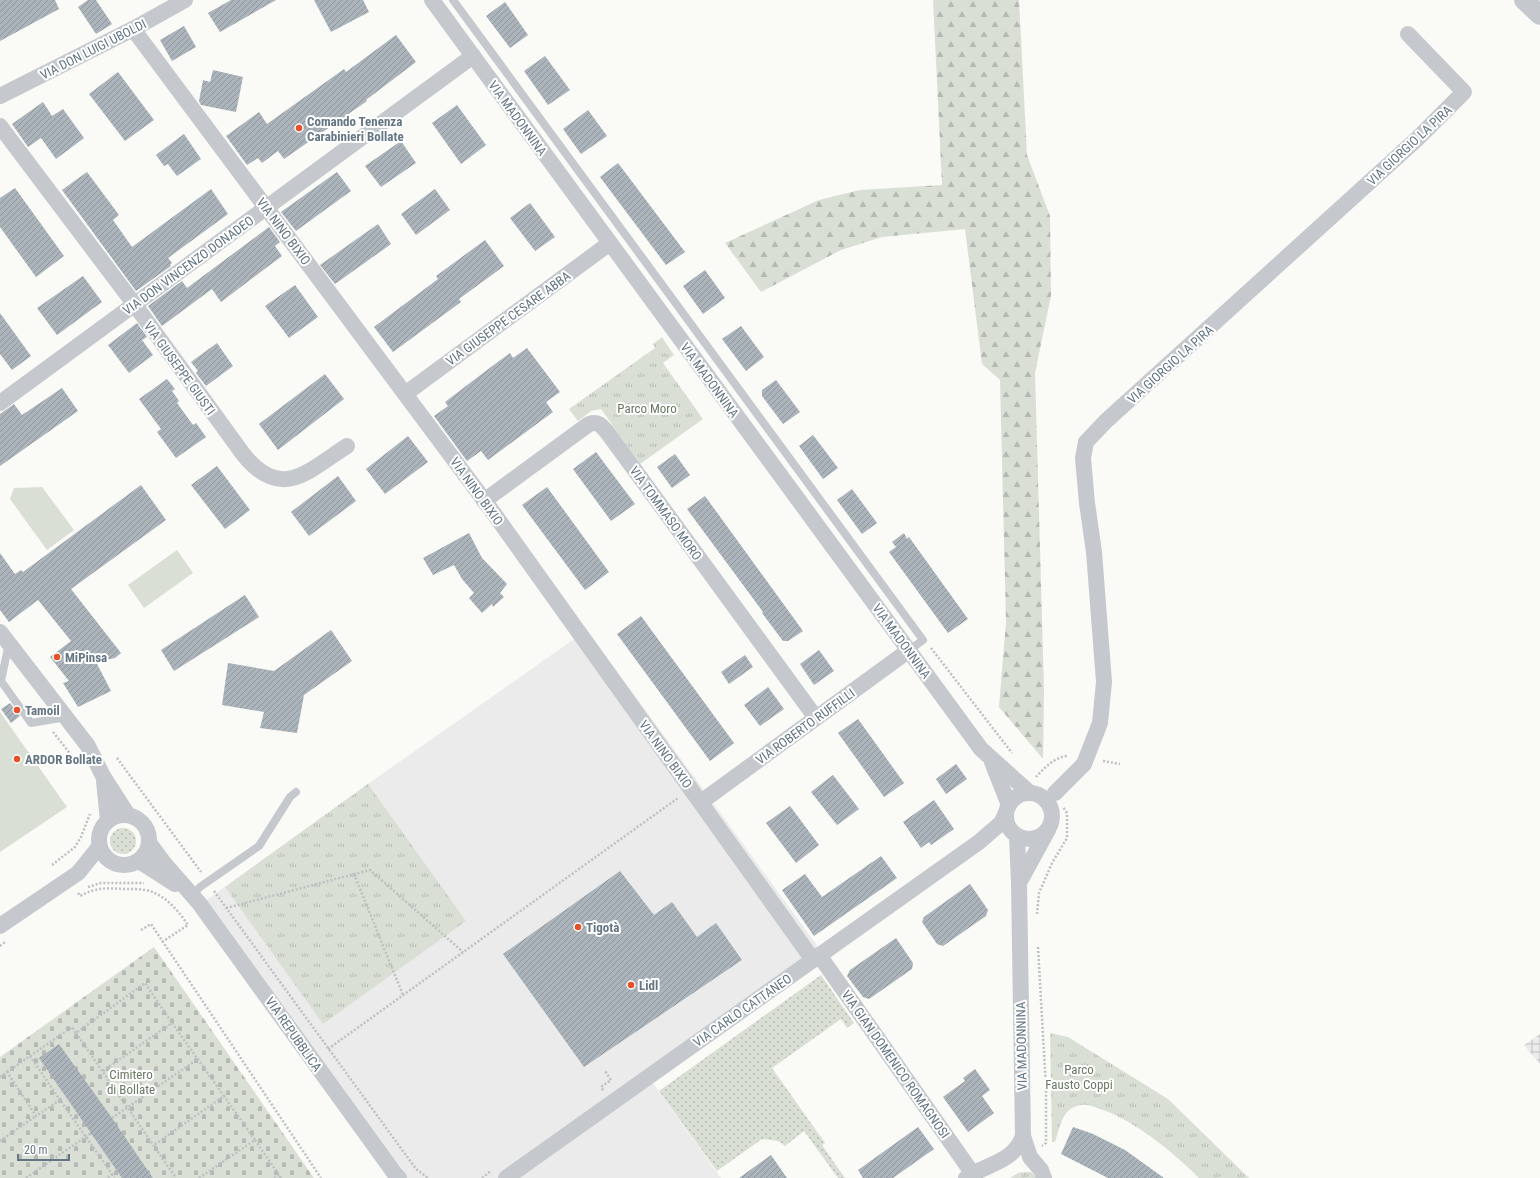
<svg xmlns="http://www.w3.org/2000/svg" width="1540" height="1178" font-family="'Roboto Condensed',sans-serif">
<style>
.built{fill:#eaebea}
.industrial{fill:url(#industrial-grid)}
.grass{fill:url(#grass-dots)}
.forest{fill:url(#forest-firs)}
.cemetery{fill:url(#cemetery-stones)}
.park{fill:url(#park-tufts)}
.garden{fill:#dadfd6}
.building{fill:url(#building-hatch)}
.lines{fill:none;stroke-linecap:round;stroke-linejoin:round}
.path{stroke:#bcc0c2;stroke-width:2.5;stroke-dasharray:2 2;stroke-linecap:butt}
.service{stroke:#c5c9cd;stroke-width:8}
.minor{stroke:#c5c9cd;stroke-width:16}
.tertiary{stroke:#c5c9cd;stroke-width:20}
.poi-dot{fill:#e7512a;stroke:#fff;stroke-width:1.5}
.labels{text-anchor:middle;stroke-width:4;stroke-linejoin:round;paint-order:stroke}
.street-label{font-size:13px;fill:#647683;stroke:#fff}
.poi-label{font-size:13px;font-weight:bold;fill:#647683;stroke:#fff;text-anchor:start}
.park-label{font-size:13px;fill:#687a63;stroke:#fff}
</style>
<defs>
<pattern id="industrial-grid" width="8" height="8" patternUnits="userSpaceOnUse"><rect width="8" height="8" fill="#eaebea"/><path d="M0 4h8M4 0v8" fill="none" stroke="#c1c3c3"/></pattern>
<pattern id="grass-dots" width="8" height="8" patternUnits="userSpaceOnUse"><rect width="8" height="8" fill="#dadfd6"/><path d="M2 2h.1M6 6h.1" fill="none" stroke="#b4b9b3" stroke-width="1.8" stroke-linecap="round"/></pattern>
<pattern id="forest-firs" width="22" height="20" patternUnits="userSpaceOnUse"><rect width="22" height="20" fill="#dadfd6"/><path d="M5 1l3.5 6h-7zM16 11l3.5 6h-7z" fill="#b4b9b3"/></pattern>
<pattern id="cemetery-stones" width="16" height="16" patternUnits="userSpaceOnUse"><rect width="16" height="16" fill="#dadfd6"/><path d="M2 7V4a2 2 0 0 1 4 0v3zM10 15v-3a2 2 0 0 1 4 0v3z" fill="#b4b9b3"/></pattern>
<pattern id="park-tufts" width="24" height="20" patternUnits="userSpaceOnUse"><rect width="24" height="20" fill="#dadfd6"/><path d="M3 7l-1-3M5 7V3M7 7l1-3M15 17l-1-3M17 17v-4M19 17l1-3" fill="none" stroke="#b4b9b3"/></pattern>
<pattern id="building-hatch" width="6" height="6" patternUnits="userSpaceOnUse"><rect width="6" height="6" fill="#abb4ba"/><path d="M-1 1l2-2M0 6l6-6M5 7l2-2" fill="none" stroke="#8f979d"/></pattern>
</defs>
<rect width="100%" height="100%" fill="#fafaf7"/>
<path class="built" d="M587 630 824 955 650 1079 721 1178H399L201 904 368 784Z"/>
<path class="industrial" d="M1540 1034V1064L1524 1045Z"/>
<g class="grass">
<circle cx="123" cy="841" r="13"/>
<path d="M821 975 854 1023 847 1028 841 1019 772 1068 825 1143 822 1145 845 1178H838L804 1131 785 1146 778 1141 762 1139 717 1171 659 1091Z"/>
</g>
<path class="forest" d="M933 0H1019L1027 155 1050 216 1051 296 1035 373 1044 689 1043 759 999 707 1006 622 1000 380 982 364 965 229 882 237 841 250 761 292 725 243 819 200 860 190 942 185Z"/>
<path class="cemetery" d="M154 947 314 1178H0V1057Z"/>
<g class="park">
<path d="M662 337 674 355 663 363 703 419 640 464 601 409 591 411 578 421 569 409 655 348 653 344Z"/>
<path d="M368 784 466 921 323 1024 225 887Z"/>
<path d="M1050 1033 1068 1037 1168 1099 1249 1178H1199C1173 1152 1132 1118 1097 1108 1092 1106 1086 1104 1082 1105 1078 1105 1071 1108 1068 1111 1061 1118 1058 1133 1055 1142H1052Z"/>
<path d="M1024 1172H1031L1037 1178H1010L1018 1173Z"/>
</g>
<g class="garden">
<path d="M42 487 74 530 47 550 10 499 14 488Z"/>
<path d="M177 550 193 573 144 608 128 585Z"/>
<path d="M0 712 67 807 0 852Z"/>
</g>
<g class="building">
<path d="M0 0H55L59 9 0 41Z"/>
<path d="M88 0H96L112 24 96 34 78 7Z"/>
<path d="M231 0H276L220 32 208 13Z"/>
<path d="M314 0H363L369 12 331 32Z"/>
<path d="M505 2 528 35 510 48 486 16Z"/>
<path d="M184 26 196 47 172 61 160 40Z"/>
<path d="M396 35 416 62 366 100 367 101 284 159 278 151 262 163 258 158 247 165 226 136 259 112 267 124 344 69 346 72Z"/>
<path d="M545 56 570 90 548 105 524 71Z"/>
<path d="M213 70 243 77 236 112 201 105 199 101 203 80 210 82Z"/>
<path d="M118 72 154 120 125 141 89 94Z"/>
<path d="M43 102 52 116 63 109 84 138 56 159 41 138 28 147 12 124Z"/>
<path d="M457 105 486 145 461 164 432 123Z"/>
<path d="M588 110 607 136 581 154 563 129Z"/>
<path d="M184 134 201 159 177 176 168 164 164 166 156 155Z"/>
<path d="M401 141 416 163 381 187 365 166Z"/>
<path d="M618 163 685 252 666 265 600 177Z"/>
<path d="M87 172 119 215 113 220 132 247 211 189 228 214 168 258 172 263 170 265 171 266 136 291 62 190Z"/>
<path d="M337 172 351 191 296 231 281 212Z"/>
<path d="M15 188 64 256 36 277 0 227V198Z"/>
<path d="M435 189 450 210 416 235 401 214Z"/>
<path d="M530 203 555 237 535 251 510 218Z"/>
<path d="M378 224 391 244 335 284 320 265Z"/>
<path d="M269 227 280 242 275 246 282 256 221 302 212 289 162 326 148 306 182 281 187 288Z"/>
<path d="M485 240 504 266 459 299 461 302 393 352 374 327 438 279 436 276Z"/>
<path d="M705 270 725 298 703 314 683 286Z"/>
<path d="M83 276 102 302 57 335 37 308Z"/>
<path d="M295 285 318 317 289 338 265 306Z"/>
<path d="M0 313 31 356 12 370 0 354Z"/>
<path d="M137 323 147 337 142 340 153 355 129 373 108 345Z"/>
<path d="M741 326 764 357 746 371 722 339Z"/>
<path d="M217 343 233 366 206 386 196 373 198 371 191 362Z"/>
<path d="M527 348 560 392 546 402 553 412 488 460 481 451 467 461 434 416 448 406 445 402 487 370 510 353 513 358Z"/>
<path d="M325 374 344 399 278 450 259 424Z"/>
<path d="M167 379 175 389 172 391 179 401 177 403 193 425 196 423 206 437 176 458 157 432 161 429 139 399Z"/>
<path d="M776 380 800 412 783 424 762 396V390Z"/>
<path d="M62 388 78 411 0 466V414L14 404 22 415Z"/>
<path d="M813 435 838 468 823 479 799 446Z"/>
<path d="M408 436 428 462 385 494 366 469Z"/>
<path d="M596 452 635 504 611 521 573 469Z"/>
<path d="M675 454 690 475 672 488 657 467Z"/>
<path d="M217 466 250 510 225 529 191 485Z"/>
<path d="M338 476 356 501 309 536 291 512Z"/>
<path d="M141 485 166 520 71 589 121 653 115 658 96 662 111 691 78 707 63 683 69 681 50 657 71 641 38 600 9 622 0 610V553L15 574 21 570 23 572Z"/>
<path d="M547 487 609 572 585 590 522 505Z"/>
<path d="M852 489 877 523 862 534 837 500Z"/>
<path d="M705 496 803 631 788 641H783L762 613 763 612 687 509Z"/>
<path d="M469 533 482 558 507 584 500 593 504 597 493 607 492 604 482 613 469 598 474 593 462 579 454 565 433 575 423 558Z"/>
<path d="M904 533 907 539 909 537 968 619 948 633 889 552 896 547 892 542Z"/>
<path d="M245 595 259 617 174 671 161 650Z"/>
<path d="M641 616 734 743 710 761 617 634Z"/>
<path d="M331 630 352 661 304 695 297 733 260 728 264 712 222 705 228 663 274 671Z"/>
<path d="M819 650 834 671 814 685 800 664Z"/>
<path d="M745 655 753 667 729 684 721 672Z"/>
<path d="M768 687 784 709 760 726 744 705Z"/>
<path d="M10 703 20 716 11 723 1 709Z"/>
<path d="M858 719 904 783 884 797 838 733Z"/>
<path d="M956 764 967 779 946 794 936 779Z"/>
<path d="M833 775 859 809 837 825 811 792Z"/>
<path d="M934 800 954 829 931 845 929 842 921 848 903 822Z"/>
<path d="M790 806 819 845 796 863 766 823Z"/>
<path d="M881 856 897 878 814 936 782 890 805 874 822 897Z"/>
<path d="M620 871 654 915 672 902 697 937 716 923 742 960 584 1067 503 954Z"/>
<path d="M970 884 988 910 986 916 943 946 937 944 922 922 924 917Z"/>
<path d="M896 938 913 963 912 969 869 999 863 997 847 976 850 970Z"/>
<path d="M59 1044 112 1118 153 1178H122L39 1058Z"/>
<path d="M975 1069 990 1090 982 1096 994 1113 968 1132 943 1097 965 1081 963 1078Z"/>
<path d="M918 1127 934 1149 893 1178H863L858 1170Z"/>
<path d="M1073 1127 1093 1134 1125 1150 1164 1178H1108L1061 1154Z"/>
<path d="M771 1155 787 1178H739Z"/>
</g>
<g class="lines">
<g class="path">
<path d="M931 648 1012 753"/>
<path d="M53 732 76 761"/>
<path d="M117 758 201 872"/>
<path d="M1103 761 1120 764"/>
<path d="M1036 777C1044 768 1056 756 1068 756"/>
<path d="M52 865 75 847 81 837 90 814"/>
<path d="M354 874 403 995"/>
<path d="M88 887 101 883H144"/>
<path d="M214 891 416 1169 428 1178"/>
<path d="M78 893 80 896C97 887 106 888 125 889 132 889 139 889 146 890 164 894 178 910 188 925L162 942"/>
<path d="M226 908 370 870 463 952"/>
<path d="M1037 914 1039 893 1052 863 1067 838V813L1063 807"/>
<path d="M141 930 151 924 321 1178"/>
<path d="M0 946 5 942"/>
<path d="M1038 947 1046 1088V1143L1042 1146"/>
<path d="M76 1033 176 1178"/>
<path d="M328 1049 678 798"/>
<path d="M30 1056 60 1100"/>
<path d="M103 1071 172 1023 224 1096 154 1145"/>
<path d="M7 1072 72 1027 76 1033 145 983 172 1023"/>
<path d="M0 1077 7 1072 36 1116 60 1100 112 1174 107 1178"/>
<path d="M603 1090 601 1087 611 1080 605 1071"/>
<path d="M112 1118 198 1059"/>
<path d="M255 1140 281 1178"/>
<path d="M0 1141 36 1116"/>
<path d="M112 1174 114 1178"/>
<path d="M26 1178 91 1133"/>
<path d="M199 1178 255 1140 224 1096"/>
<path d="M274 1178 279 1175"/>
<path d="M482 1178 491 1171"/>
</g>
<g class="service">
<path d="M453 0 923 640 908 651"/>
<path d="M9 643 1 681 31 723 66 717"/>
<path d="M192 895 200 887 259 846 290 797 296 792"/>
</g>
<g class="minor">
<path d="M432 0 981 749 1030 793"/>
<path d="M133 29 490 508 813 960"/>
<path d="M0 96 133 29 185 0"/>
<path d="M0 126 135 305 243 454C281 502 308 471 347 446"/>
<path d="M405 394 610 243"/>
<path d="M0 403 473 56"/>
<path d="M484 501 589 424C598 421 601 425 607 432L816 718"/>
<path d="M0 632 88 746 103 776 128 815"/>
<path d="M992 762 1009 805"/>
<path d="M104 781 108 820"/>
<circle cx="1029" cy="816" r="23"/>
<path d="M1055 793 1084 764 1100 723 1104 682 1094 552 1087 503 1083 458 1086 442 1106 421 1417 139 1464 92 1408 34"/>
<path d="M701 802 908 651"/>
<circle cx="124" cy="840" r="25"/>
<path d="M150 844 164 863 199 903 395 1174 399 1178"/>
<path d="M139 861 175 884"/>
<path d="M1019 883 1048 830"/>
<path d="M0 926 78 873 99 847"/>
<path d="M819 955 973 1174"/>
<path d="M1023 1136 1030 1157 1041 1170 1044 1178"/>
<path d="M506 1178 979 842 1001 823 1006 813"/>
<path d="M966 1178C988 1163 1013 1163 1023 1136L1019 883 1017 836"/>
</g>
<path class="tertiary" d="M1524 0 1540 15"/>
</g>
<g class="poi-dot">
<circle cx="299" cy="128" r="4"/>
<circle cx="57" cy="657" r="4"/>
<circle cx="17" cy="710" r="4"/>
<circle cx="17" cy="759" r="4"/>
<circle cx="578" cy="927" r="4"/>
<circle cx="631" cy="985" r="4"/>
</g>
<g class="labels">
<g class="street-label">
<text transform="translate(93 49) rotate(-27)" y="5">VIA DON LUIGI UBOLDI</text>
<text transform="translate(518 118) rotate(54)" y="5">VIA MADONNINA</text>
<text transform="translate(1409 145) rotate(-43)" y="5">VIA GIORGIO LA PIRA</text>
<text transform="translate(284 231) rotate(53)" y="5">VIA NINO BIXIO</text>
<text transform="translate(188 265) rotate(-36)" y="5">VIA DON VINCENZO DONADEO</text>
<text transform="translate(508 318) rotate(-36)" y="5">VIA GIUSEPPE CESARE ABBA</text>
<text transform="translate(1170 364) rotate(-42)" y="5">VIA GIORGIO LA PIRA</text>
<text transform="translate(180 368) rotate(54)" y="5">VIA GIUSEPPE GIUSTI</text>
<text transform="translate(710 380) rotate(54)" y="5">VIA MADONNINA</text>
<text transform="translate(477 491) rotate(54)" y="5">VIA NINO BIXIO</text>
<text transform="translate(666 513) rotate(54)" y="5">VIA TOMMASO MORO</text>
<text transform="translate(902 641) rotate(54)" y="5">VIA MADONNINA</text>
<text transform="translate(805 726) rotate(-36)" y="5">VIA ROBERTO RUFFILLI</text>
<text transform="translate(666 754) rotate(54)" y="5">VIA NINO BIXIO</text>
<text transform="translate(742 1010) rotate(-35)" y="5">VIA CARLO CATTANEO</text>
<text transform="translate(294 1034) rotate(55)" y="5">VIA REPUBBLICA</text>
<text transform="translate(1021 1046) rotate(-91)" y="5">VIA MADONNINA</text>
<text transform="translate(896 1064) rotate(55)" y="5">VIA GIAN DOMENICO ROMAGNOSI</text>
</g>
<g class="poi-label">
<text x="307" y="126">Comando Tenenza<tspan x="307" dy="15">Carabinieri Bollate</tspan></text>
<text x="65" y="662">MiPinsa</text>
<text x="25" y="715">Tamoil</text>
<text x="25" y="764">ARDOR Bollate</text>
<text x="586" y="932">Tigotà</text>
<text x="639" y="990">Lidl</text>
</g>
<g class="park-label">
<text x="647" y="413">Parco Moro</text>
<text x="1079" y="1074">Parco<tspan x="1079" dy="15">Fausto Coppi</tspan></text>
<text x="131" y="1079">Cimitero<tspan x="131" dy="15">di Bollate</tspan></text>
</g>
</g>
<path d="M18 1154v6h51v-6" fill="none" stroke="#647683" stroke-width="2"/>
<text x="24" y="1154" font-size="12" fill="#647683" stroke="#ffffff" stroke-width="3" paint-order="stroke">20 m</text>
</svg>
